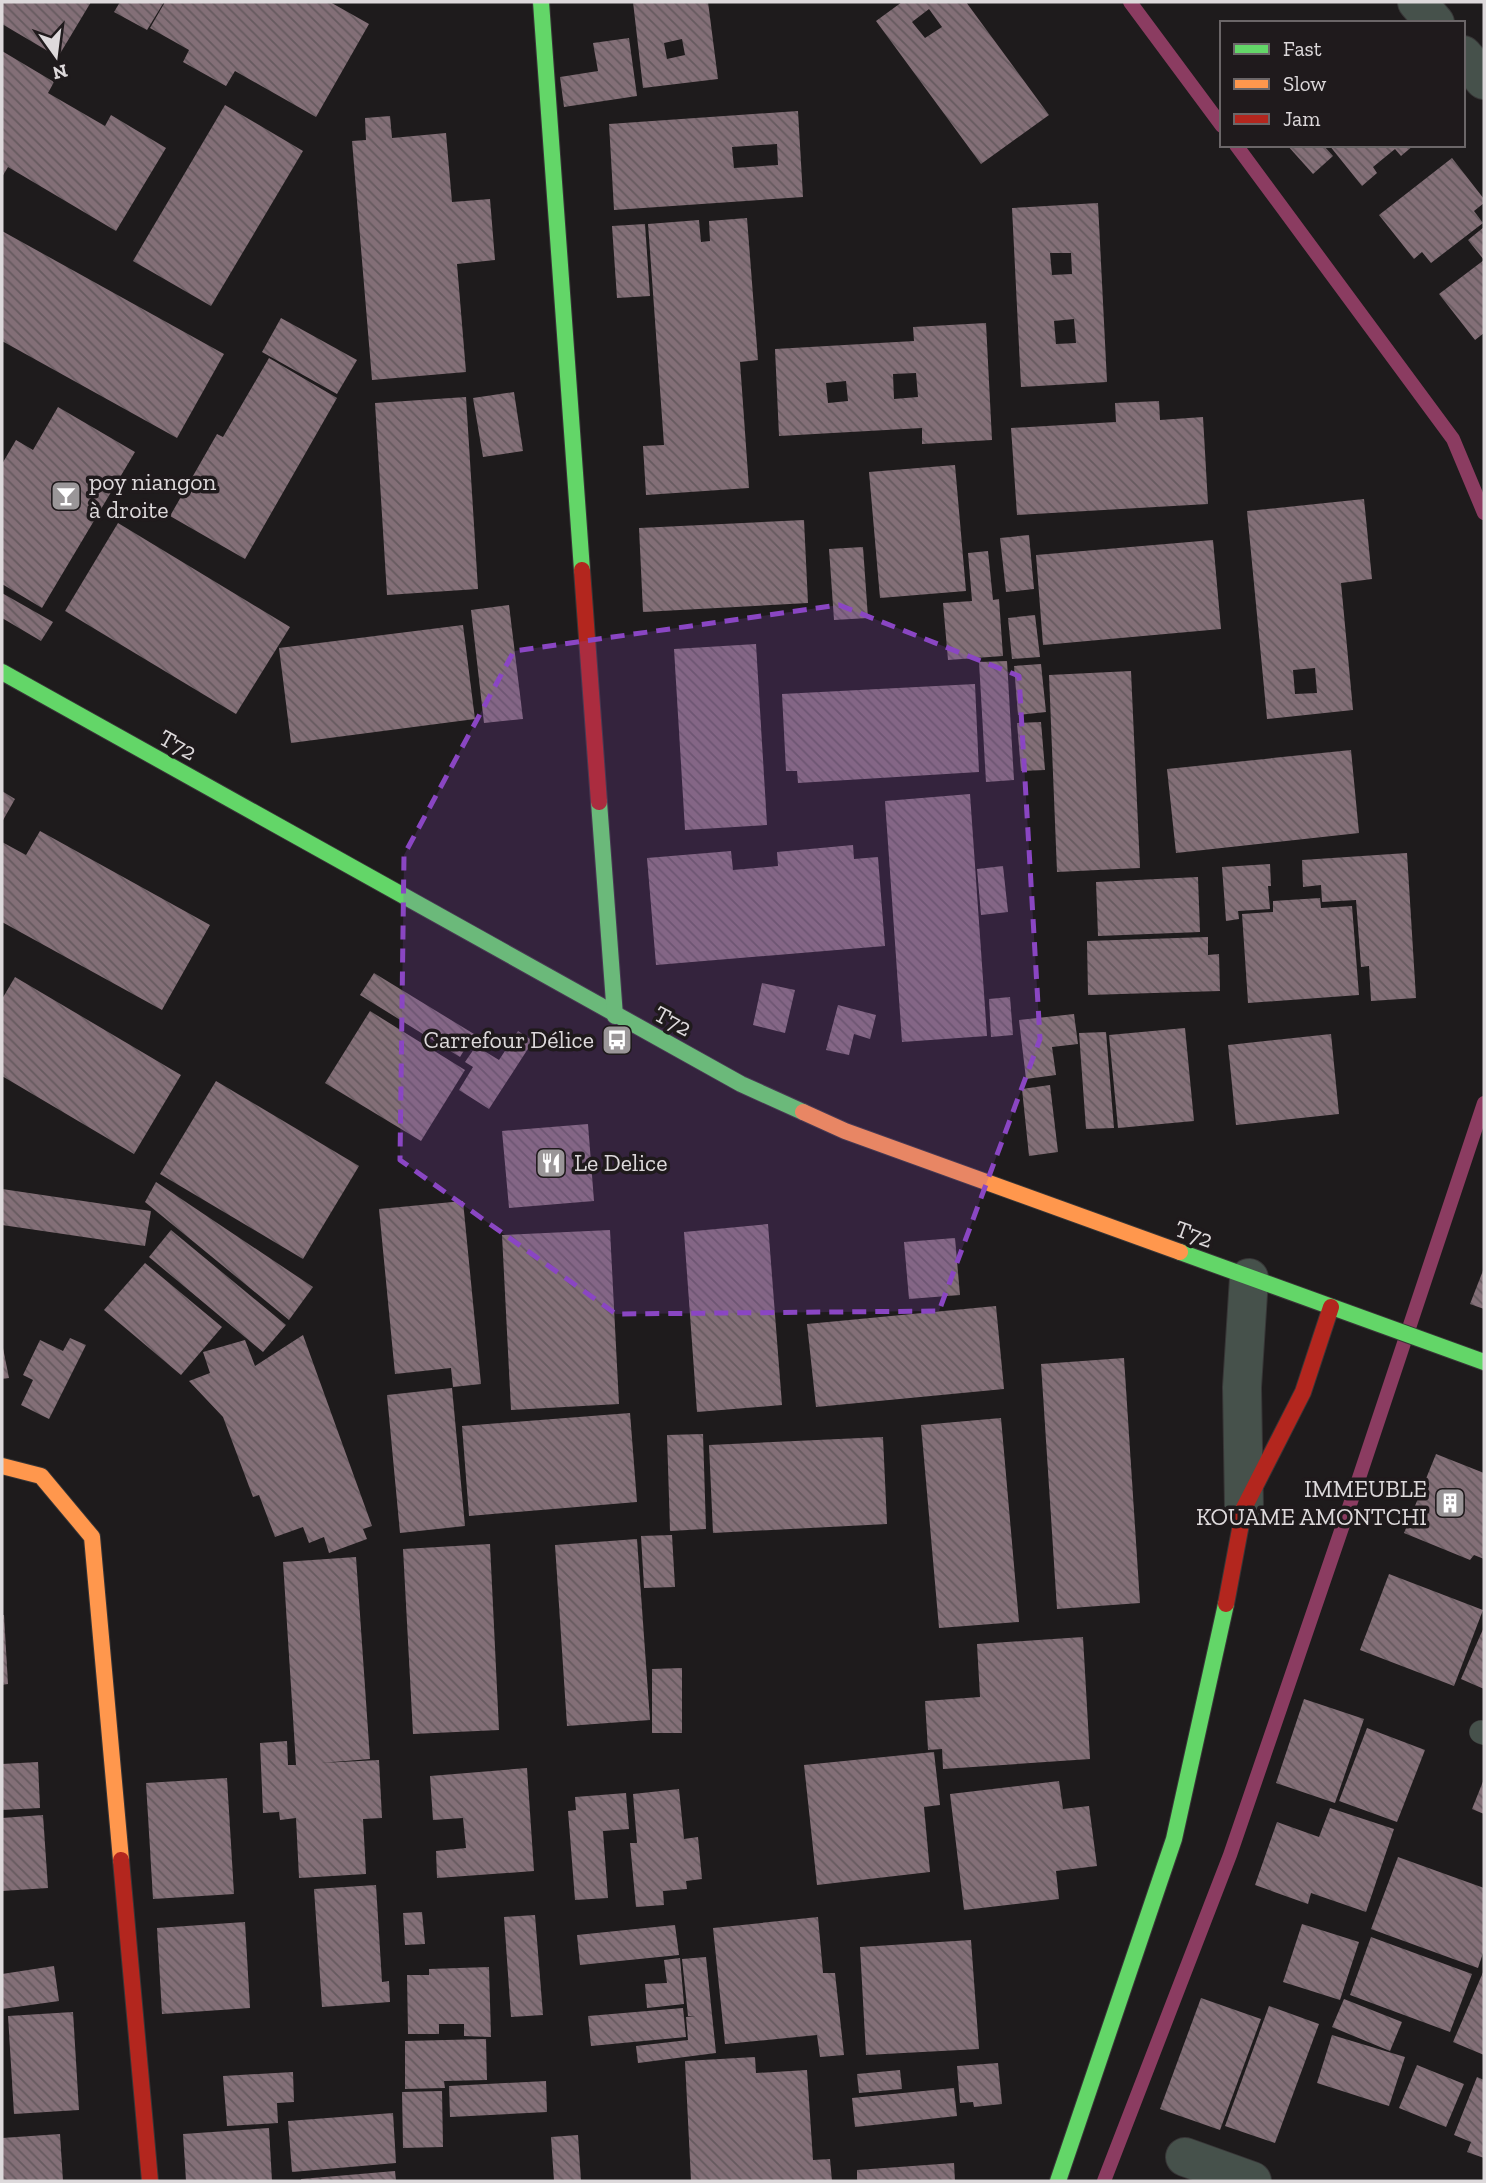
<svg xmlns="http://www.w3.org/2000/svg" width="1486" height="2183" font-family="'Zilla Slab',serif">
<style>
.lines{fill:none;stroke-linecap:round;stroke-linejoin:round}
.stream{stroke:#8b3c61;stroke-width:14}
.building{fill:url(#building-back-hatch);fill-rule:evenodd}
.lane-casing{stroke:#383637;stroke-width:24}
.street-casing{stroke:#383637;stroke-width:40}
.fast-casing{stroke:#383637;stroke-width:18}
.slow-casing{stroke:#383637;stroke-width:18}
.jam-casing{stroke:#383637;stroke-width:18}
.lane{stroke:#46514b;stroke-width:23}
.street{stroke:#46514b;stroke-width:38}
.fast{stroke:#63d668;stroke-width:16}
.slow{stroke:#ff974d;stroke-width:16}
.jam{stroke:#b3261e;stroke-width:16}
.marked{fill:#8a46c3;fill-opacity:0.2;stroke:#8a46c3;stroke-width:5;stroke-dasharray:14 9;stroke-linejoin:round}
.labels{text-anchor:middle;stroke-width:7;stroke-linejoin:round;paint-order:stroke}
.poi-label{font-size:24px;fill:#ddd9db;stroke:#1f1a1c;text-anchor:start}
.street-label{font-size:24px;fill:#ddd9db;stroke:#1f1a1c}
</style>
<defs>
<pattern id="building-back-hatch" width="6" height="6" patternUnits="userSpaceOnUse" patternTransform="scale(1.75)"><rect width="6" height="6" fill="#836f77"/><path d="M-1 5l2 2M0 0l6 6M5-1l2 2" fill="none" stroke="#665a5f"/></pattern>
</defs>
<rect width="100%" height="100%" fill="#1e1b1c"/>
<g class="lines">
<g class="stream">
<path d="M1130 2 1222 126"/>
<path d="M1236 145 1453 439 1484 513"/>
<path d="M1104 2181 1230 1855 1356 1487 1484 1103"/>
</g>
</g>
<g class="building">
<path d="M2 2H91L58 57 2 24Z"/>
<path d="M120 2H164L147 30 114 12Z"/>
<path d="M165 2H330L369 24 316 117 235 71 226 86 183 62 189 50 150 28Z"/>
<path d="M633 2H708L718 79 643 88ZM682 39 685 55 667 59 664 43Z"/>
<path d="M902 2H966L1049 115 981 164 876 21ZM929 9 942 27 925 38 912 22Z"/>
<path d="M629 38 637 96 564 107 560 77 598 71 593 43Z"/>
<path d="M2 51 54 82 48 93 105 126 111 115 166 148 116 231 8 167 2 177Z"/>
<path d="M225 105 303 151 211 306 133 261Z"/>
<path d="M798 111 803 197 614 210 609 124ZM777 144 778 165 734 168 732 147Z"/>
<path d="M390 116 392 138 446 133 452 202 490 199 495 260 457 264 466 372 372 380 352 141 366 140 365 118Z"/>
<path d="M1287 145H1323L1333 156 1313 174Z"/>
<path d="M1329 145H1414L1401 156 1395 149 1373 167 1377 173 1362 186Z"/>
<path d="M1452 158 1484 199V203L1474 211 1483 223 1431 263 1422 252 1414 259 1379 215Z"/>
<path d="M1098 203 1107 382 1021 387 1012 208ZM1050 253H1071L1072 274 1052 275ZM1074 319 1076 343 1056 344 1054 321Z"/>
<path d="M747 218 758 360 740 362 749 488 646 495 643 446 664 445 648 224 699 220 701 242 710 241 709 221Z"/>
<path d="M645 224 650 296 617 298 612 226Z"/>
<path d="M1484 227V333L1475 340 1439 294 1484 260 1468 240Z"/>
<path d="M2 231 224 354 177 438 2 341Z"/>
<path d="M281 318 357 360 337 394 262 352Z"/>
<path d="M986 323 992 440 922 444V428L779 436 775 349 914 341 913 327ZM916 373 918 397 894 399 893 374ZM846 381 848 401 828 403 826 383Z"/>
<path d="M269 358 337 398 245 559 170 516 217 434 223 437Z"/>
<path d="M514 392 523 451 483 457 473 398Z"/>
<path d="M466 397 478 589 387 595 375 403Z"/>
<path d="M1159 401 1160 420 1203 417 1208 504 1017 515 1011 428 1116 422 1115 403Z"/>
<path d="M58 407 135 452 42 608 2 584V464L16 440 33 450Z"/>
<path d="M955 465 966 591 880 598 869 472Z"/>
<path d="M1364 499 1372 579 1341 583 1353 710 1267 719 1247 511ZM1315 668 1317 693 1295 694 1293 670Z"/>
<path d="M804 520 808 603 643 612 639 528Z"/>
<path d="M118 523 290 627 236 714 65 611Z"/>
<path d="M1029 535 1034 589 1006 592 1000 538Z"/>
<path d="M1213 540 1221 629 1043 645 1036 555Z"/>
<path d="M863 547 868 618 834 620 829 549Z"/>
<path d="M988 551 993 600 999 599 1003 656 948 660 943 603 972 601 968 553Z"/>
<path d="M2 593 53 622 41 641 2 618Z"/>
<path d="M509 605 523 719 484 723 471 610Z"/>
<path d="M1035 615 1040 657 1012 659 1008 618Z"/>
<path d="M463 625 475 719 291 743 279 648Z"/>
<path d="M756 644 767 825 685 830 674 649Z"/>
<path d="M1007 661 1014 780 986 782 979 662Z"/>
<path d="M1041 664 1046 712 1018 715 1014 666Z"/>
<path d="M1131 671 1140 868 1057 872 1049 675Z"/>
<path d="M975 684 979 772 798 783 797 771H786L782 694Z"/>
<path d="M1041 722 1045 770 1021 771 1017 723Z"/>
<path d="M1351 750 1359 833 1176 853 1167 769Z"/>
<path d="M2 791 15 799 2 822Z"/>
<path d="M970 794 987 1036 902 1042 885 801Z"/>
<path d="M40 831 210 925 162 1010 2 922V842L26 855Z"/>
<path d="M853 845 854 859 878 857 885 946 656 965 647 858 731 851 733 870 778 866 777 852Z"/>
<path d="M1407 853 1416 998 1371 1001 1369 966 1361 967 1356 900 1322 902 1321 885 1303 887 1302 860Z"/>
<path d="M1270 864 1271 886H1268L1270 909 1238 911 1239 919 1226 921 1222 867Z"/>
<path d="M1003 866 1008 912 981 915 977 869Z"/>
<path d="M1198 877 1200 932 1098 936 1096 882Z"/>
<path d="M1320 898 1321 908 1352 906 1359 995 1248 1003 1242 914 1273 912V901Z"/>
<path d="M1208 937V955L1219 954 1220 991 1088 995 1087 941Z"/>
<path d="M374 973 474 1034 460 1057 360 995Z"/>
<path d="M15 977 181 1075 134 1154 2 1076V999Z"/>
<path d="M762 983 795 990 785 1033 753 1025Z"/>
<path d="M1010 997 1013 1035 991 1037 989 999Z"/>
<path d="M838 1005 876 1015 870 1039 854 1034 849 1055 826 1050Z"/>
<path d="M370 1011 465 1070 421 1141 325 1083Z"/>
<path d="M1074 1014 1078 1044 1052 1047 1056 1075 1026 1079 1019 1020Z"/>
<path d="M1185 1028 1194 1121 1118 1128 1109 1035Z"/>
<path d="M518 1031 533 1041 489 1109 459 1090 473 1067 465 1062 476 1046 499 1060Z"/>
<path d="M1106 1032 1114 1128 1086 1129 1079 1033Z"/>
<path d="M1331 1034 1339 1114 1236 1125 1228 1045Z"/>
<path d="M216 1081 359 1166 303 1259 160 1174Z"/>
<path d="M1050 1085 1058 1152 1029 1156 1022 1089Z"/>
<path d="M588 1124 594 1201 509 1208 502 1131Z"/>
<path d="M156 1182 313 1287 289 1320 145 1202Z"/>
<path d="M2 1189 151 1211 145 1246 2 1225Z"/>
<path d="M463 1201 481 1384 453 1387 451 1368 395 1374 379 1209Z"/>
<path d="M768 1224 782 1405 697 1412 684 1232Z"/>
<path d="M171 1230 286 1325 263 1352 149 1257Z"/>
<path d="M610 1230 619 1404 511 1410 502 1235Z"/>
<path d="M955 1238 960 1295 909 1299 904 1242Z"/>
<path d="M145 1263 222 1327 181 1375 104 1310Z"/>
<path d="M1484 1268V1309L1470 1304Z"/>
<path d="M996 1306 1004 1389 816 1407 807 1324Z"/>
<path d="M303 1335 372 1526 363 1529 367 1539 329 1553 324 1537 309 1543 303 1527 275 1537 259 1495 253 1497 223 1417 189 1381 210 1373 203 1352 245 1340 255 1366Z"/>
<path d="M70 1338 86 1345 49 1419 21 1405 33 1380 23 1375 40 1340 63 1351Z"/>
<path d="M2 1343 9 1378 2 1379Z"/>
<path d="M1124 1358 1140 1603 1057 1609 1041 1364Z"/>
<path d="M452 1388 465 1526 400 1533 387 1395Z"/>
<path d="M630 1413 637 1502 469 1516 462 1426Z"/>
<path d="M1001 1418 1019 1622 939 1628 921 1425Z"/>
<path d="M703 1434 706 1529 670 1531 667 1435Z"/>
<path d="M883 1437 887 1524 713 1533 709 1445Z"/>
<path d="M1436 1454 1484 1473V1559L1474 1555 1470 1560 1404 1533Z"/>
<path d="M672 1535 675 1587 644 1588 641 1536Z"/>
<path d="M637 1539 650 1720 567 1726 555 1545Z"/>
<path d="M490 1544 499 1730 413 1734 403 1549Z"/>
<path d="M356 1557 370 1759 321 1763 379 1760 382 1818 363 1819 366 1874 299 1878 296 1818 280 1820 279 1812 263 1813 260 1743 287 1741 288 1765H296L283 1562Z"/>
<path d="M1389 1574 1483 1610 1454 1686 1360 1650Z"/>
<path d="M2 1615H4L8 1684 2 1685Z"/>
<path d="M1484 1627V1689L1461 1679Z"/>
<path d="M1083 1637 1090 1759 943 1769 942 1749 928 1750 925 1701 980 1697 977 1644Z"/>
<path d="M682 1668V1733H652V1669Z"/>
<path d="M1304 1699 1364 1719 1335 1803 1276 1783Z"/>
<path d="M1367 1728 1425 1750 1397 1822 1339 1801Z"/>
<path d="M934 1752 940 1805 924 1807 930 1872 817 1885 804 1765Z"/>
<path d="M38 1762 40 1808 2 1810V1764Z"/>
<path d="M527 1768 534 1871 437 1878 436 1851 466 1848 463 1818 433 1820 430 1776Z"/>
<path d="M227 1778 234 1894 153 1899 146 1783Z"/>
<path d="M1484 1779V1814L1472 1809Z"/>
<path d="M1059 1781 1063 1809 1089 1806 1097 1866 1056 1871 1059 1899 964 1910 950 1794Z"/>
<path d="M679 1789 684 1839 698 1837 702 1879 686 1881 687 1889 663 1891 664 1905 636 1907 630 1843H637L633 1794Z"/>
<path d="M626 1793 629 1829 603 1831 608 1898 575 1900 568 1811 576 1810 575 1797Z"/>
<path d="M1330 1808 1394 1829 1366 1912 1311 1893 1308 1904 1255 1885 1277 1822 1319 1837Z"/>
<path d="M43 1815 48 1888 2 1891V1818Z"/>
<path d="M1398 1857 1484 1888V1950L1478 1968 1371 1929Z"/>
<path d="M376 1885 382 1982 389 1981 390 2002 322 2007 314 1889Z"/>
<path d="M422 1912 425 1944 405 1945 403 1913Z"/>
<path d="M535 1915 543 2015 511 2017 504 1917Z"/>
<path d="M818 1917 823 1973H835L844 2055 820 2057 817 2035 725 2044 713 1928Z"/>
<path d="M245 1922 250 2008 162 2014 157 1928Z"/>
<path d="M1302 1924 1359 1942 1340 2000 1283 1982Z"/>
<path d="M675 1925 679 1955 580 1965 577 1935Z"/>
<path d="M1371 1937 1472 1974 1450 2032 1350 1995Z"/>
<path d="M971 1940 979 2049 866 2055 860 1947Z"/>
<path d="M706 1957 716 2053 638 2063 636 2046 688 2040 686 2017 695 2016H688L682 1959Z"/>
<path d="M680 1958 684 2004 647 2008 645 1984 667 1983 664 1960Z"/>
<path d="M54 1966 59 2001 2 2009V1974Z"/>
<path d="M489 1967 491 2037 464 2036V2024H439V2034H408L407 1975H429V1969Z"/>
<path d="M1484 1970V2055L1453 2042Z"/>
<path d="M1201 1998 1261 2019 1220 2130 1160 2109Z"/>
<path d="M1344 1999 1402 2022 1390 2051 1332 2027Z"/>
<path d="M1269 2006 1319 2024 1275 2143 1225 2126Z"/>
<path d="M683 2008 686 2037 591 2046 588 2016Z"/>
<path d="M73 2012 79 2110 14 2114 8 2016Z"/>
<path d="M1332 2035 1405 2057 1389 2106 1317 2083Z"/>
<path d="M486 2039 487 2080 444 2081 445 2088 405 2089V2041Z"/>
<path d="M755 2057 756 2073 807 2070 813 2160 830 2159 832 2181H691L685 2061Z"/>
<path d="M998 2063 1002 2104 974 2107 973 2102 960 2103 957 2066Z"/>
<path d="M1417 2065 1464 2084 1446 2127 1399 2108Z"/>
<path d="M900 2070 902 2089 859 2093 857 2074Z"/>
<path d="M293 2072 294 2102 277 2103 278 2123 227 2126 223 2076Z"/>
<path d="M1477 2077 1484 2080V2158L1467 2152 1471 2142 1454 2135Z"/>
<path d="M546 2081 547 2112 450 2117 449 2086Z"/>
<path d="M954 2088 957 2116 855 2127 852 2098Z"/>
<path d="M442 2091 443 2147 403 2148 402 2092Z"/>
<path d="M393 2113 396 2163 292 2172 288 2121Z"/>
<path d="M269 2128 272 2181H186L183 2134Z"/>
<path d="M60 2134 63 2181H2V2138Z"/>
<path d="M578 2135 581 2181H554L551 2137Z"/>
<path d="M954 2163 955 2181H857V2170Z"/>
<path d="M395 2171 396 2181H301V2179Z"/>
</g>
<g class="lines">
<g class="lane-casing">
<path id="lane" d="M1481 1732 1484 1733"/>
</g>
<g class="street-casing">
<g id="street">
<path d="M1417 2 1435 23"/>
<path d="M1463 55 1484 80"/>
<path d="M1244 1508 1242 1387 1249 1278"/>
<path d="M1185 2157 1252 2181"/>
</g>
</g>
<g class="fast-casing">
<g id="fast">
<path d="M541 2 582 570"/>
<path d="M2 672 741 1084 803 1112"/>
<path d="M599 802 615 1016"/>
<path d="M1180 1252 1484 1362"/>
<path d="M1058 2181 1174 1839 1226 1604"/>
</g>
</g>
<g class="slow-casing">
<g id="slow">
<path d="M803 1112 845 1131 1180 1252"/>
<path d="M2 1466 41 1476 92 1537 121 1860"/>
</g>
</g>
<g class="jam-casing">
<g id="jam">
<path d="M582 570 599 802"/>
<path d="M1226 1604 1244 1508 1303 1392 1331 1307"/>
<path d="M121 1860 150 2181"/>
</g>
</g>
<use href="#lane" class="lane"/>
<use href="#street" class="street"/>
<use href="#fast" class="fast"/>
<use href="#slow" class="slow"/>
<use href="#jam" class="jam"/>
</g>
<path class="marked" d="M839 605 1019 676 1040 1039 939 1311 616 1314 400 1160 404 855 514 651Z"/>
<defs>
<g id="bar-square" transform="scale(1.575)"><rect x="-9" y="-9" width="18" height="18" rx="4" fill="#9a9698" stroke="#1f1a1c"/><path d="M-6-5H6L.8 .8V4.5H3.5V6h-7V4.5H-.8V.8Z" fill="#fff"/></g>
<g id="bus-square" transform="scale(1.575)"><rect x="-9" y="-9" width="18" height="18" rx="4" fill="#9a9698" stroke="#1f1a1c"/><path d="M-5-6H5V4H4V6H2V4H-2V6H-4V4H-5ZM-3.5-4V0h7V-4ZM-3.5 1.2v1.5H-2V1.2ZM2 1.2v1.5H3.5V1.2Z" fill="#fff"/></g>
<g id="restaurant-square" transform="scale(1.575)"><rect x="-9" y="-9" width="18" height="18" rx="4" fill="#9a9698" stroke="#1f1a1c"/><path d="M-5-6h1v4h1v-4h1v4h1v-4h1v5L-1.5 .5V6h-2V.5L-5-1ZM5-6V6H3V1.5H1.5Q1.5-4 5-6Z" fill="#fff"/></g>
<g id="building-square" transform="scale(1.575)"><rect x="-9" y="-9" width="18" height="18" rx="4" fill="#9a9698" stroke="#1f1a1c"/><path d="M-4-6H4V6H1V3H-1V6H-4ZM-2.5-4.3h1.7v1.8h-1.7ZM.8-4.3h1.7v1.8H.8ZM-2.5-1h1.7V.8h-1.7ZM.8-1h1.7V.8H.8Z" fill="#fff"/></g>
</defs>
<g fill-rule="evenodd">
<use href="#bar-square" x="66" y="496"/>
<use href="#bus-square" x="617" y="1040"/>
<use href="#restaurant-square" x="551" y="1163"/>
<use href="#building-square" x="1450" y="1503"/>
</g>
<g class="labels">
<g class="poi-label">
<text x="89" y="490">poy niangon<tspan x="89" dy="28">à droite</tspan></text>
<text x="594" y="1048" text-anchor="end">Carrefour Délice</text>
<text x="574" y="1171">Le Delice</text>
<text x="1427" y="1497" text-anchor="end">IMMEUBLE<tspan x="1427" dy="28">KOUAME AMONTCHI</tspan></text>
</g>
<g class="street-label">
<text transform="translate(178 745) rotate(29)" y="8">T72</text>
<text transform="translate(673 1021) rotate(28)" y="8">T72</text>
<text transform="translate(1194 1234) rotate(20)" y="8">T72</text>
</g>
</g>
<rect width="1486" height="2183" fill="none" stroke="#ddd9db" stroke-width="7"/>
<rect x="1220" y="21" width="245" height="126" fill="#1f1a1c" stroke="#6b6668" stroke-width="2"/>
<rect x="1234" y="44" width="35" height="10" fill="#63d668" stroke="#6b6668" stroke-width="2"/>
<text x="1283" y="56" font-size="21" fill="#ddd9db">Fast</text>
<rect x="1234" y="79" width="35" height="10" fill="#ff974d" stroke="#6b6668" stroke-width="2"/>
<text x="1283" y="91" font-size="21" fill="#ddd9db">Slow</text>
<rect x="1234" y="114" width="35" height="10" fill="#b3261e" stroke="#6b6668" stroke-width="2"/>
<text x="1283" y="126" font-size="21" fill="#ddd9db">Jam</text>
<g transform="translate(56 56) rotate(166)" stroke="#1f1a1c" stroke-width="5" paint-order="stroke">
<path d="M0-5L12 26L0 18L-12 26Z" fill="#ddd9db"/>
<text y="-10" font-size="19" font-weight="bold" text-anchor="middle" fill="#ddd9db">N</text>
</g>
</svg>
